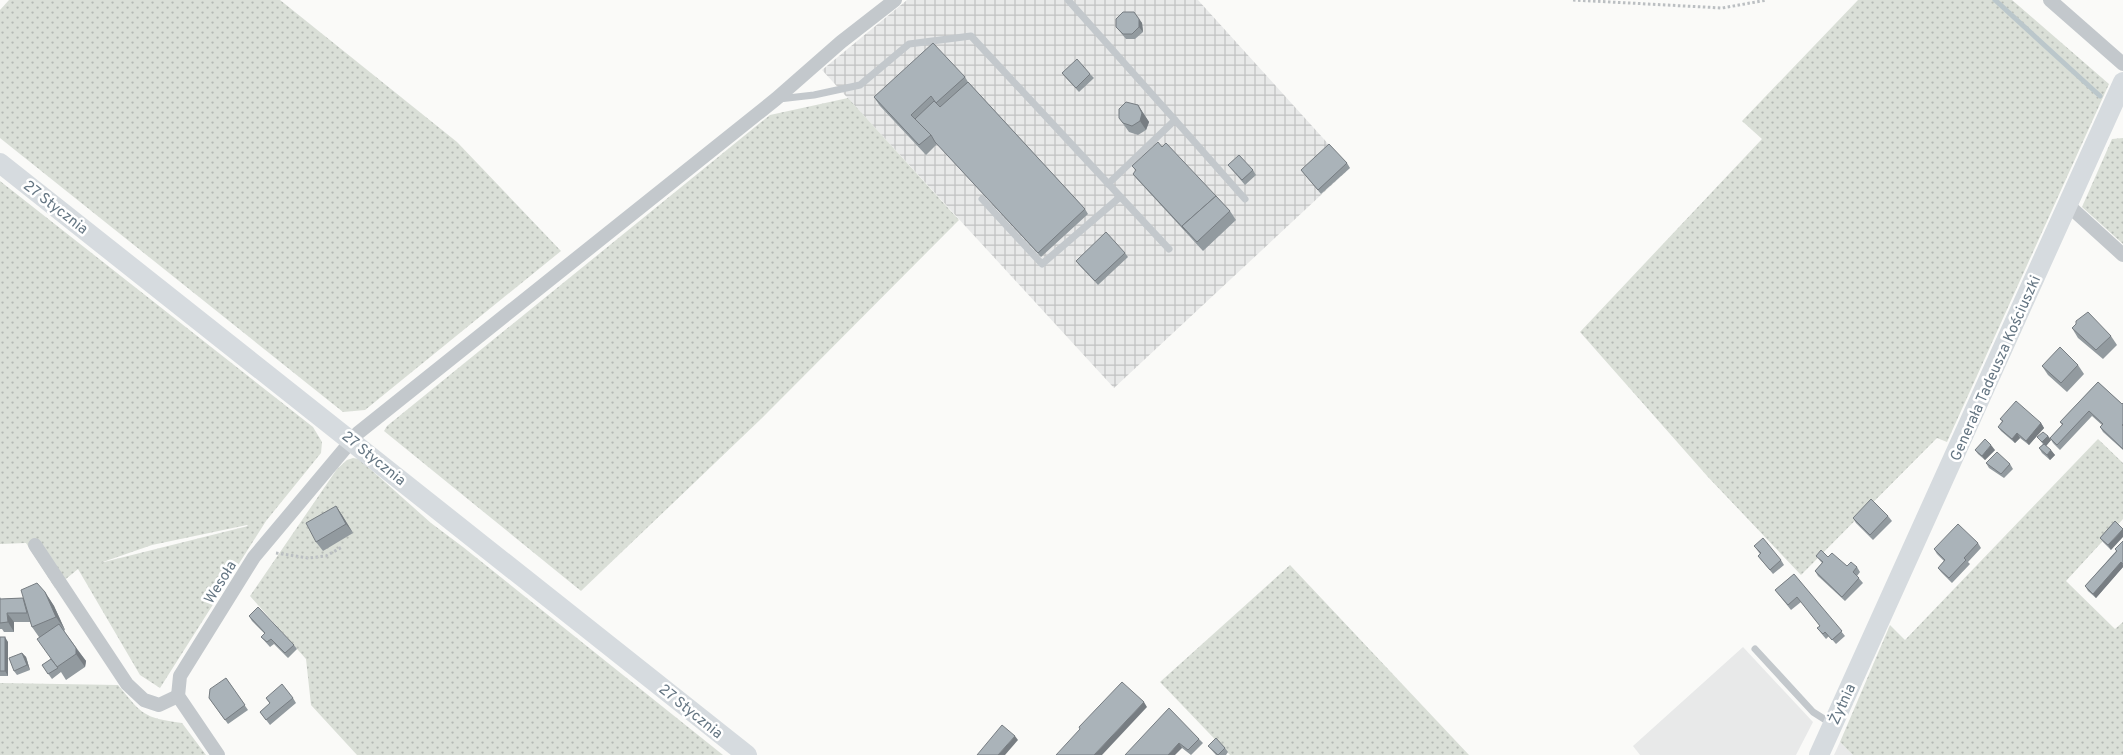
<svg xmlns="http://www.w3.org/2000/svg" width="2123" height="755" font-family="Overpass,sans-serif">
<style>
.built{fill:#e8e9e9}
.industrial{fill:url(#industrial-grid)}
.grass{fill:url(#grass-dots);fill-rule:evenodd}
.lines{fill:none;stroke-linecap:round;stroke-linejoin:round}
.stream{stroke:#bbc7cb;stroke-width:5}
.path{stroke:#bbbfc2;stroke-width:3;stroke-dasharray:2.5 2.5;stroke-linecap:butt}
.lane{stroke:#c3c8cc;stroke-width:7}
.street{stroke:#c3c8cc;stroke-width:14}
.secondary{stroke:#d6dbdf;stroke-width:20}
.wall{fill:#929a9f}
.shaded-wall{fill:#777d82}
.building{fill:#aab3b9;stroke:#777d82}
.labels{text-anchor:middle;stroke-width:5;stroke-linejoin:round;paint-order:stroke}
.street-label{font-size:15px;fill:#657683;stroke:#fff}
</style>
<defs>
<pattern id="industrial-grid" width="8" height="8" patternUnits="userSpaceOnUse" patternTransform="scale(1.25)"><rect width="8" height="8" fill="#e8e9e9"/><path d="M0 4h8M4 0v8" fill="none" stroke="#c0c1c2"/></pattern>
<pattern id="grass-dots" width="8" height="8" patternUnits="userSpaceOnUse" patternTransform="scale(1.25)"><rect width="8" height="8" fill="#dadfd7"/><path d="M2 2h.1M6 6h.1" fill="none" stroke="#b4b9b4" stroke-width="1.8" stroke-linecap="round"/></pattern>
</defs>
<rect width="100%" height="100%" fill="#fafaf8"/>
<g class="built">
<path d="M1743 647 1813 722 1796 755H1640L1633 746Z"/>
<path d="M1840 742 1853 755H1834Z"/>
</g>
<path class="industrial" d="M907 0H1198L1350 168 1114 388 822 70Z"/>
<g class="grass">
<path d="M9 0H280L457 142 561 251 365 410 343 412 0 138V10Z"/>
<path d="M1858 0H2012L2109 84 1947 442 1937 438 1801 575 1708 477 1580 332 1762 139 1742 121Z"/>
<path d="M848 98 959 220 762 418 581 591 384 431 387 426 770 115Z"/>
<path d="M2123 138V244L2082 207 2112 139Z"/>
<path d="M0 181 313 427 322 442 321 453 266 521 160 688 140 675 78 569 55 588 26 543 0 544ZM247 525 248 526 100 563 152 545Z"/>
<path d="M2098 439 2123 463V519L2066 581 2115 629 2123 622V755H1853L1840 742 1890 625 1905 640Z"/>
<path d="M353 458 359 459 431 523 463 547 723 755H357L311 705 306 659 250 596 337 469 347 460Z"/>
<path d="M1290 565 1469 755H1230L1160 682Z"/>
<path d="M0 683 118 685C142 714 143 718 182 723L206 755H0Z"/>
</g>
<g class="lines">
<path class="stream" d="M1995 0 2100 96"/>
<g class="path">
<path d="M1573 0 1722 8 1767 0"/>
<path d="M276 553 308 558 326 556 342 547"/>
</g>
<g class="lane">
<path d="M1068 0 1175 120"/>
<path d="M779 99 814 95 860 85 909 44 971 36 1169 249"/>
<path d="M1108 184 1175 120 1245 199"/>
<path d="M982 199 1042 264 1120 197"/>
<path d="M1755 649 1813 712 1832 724"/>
</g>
<g class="street">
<path d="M2050 0 2123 64"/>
<path d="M2068 205 2123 255"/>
<path d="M35 545 127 684 144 700 159 705 178 696"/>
<path d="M218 755 178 696 180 676 254 557 358 433 776 99 841 42 895 0"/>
</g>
<g class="secondary">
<path d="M0 163 747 755"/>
<path d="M1819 755 2123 82"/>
</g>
</g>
<g class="wall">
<path d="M1134 12 1142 23 1143 32 1135 39H1126L1116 27Z"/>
<path d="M1062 73 1090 74 1094 78 1079 92 1066 78Z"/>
<path d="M965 77 968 82 1085 209 1088 214 1041 257 937 144 926 155 880 106 874 97Z"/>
<path d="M1138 105 1149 122 1146 130 1138 135 1129 132 1119 118Z"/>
<path d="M1162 147 1216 196 1230 211 1236 220 1203 251 1136 178 1133 174 1136 171 1132 166Z"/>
<path d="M1347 163 1350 168 1321 194 1301 170Z"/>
<path d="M1228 165 1253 170 1256 175 1245 185Z"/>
<path d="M1125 253 1128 257 1098 285 1080 266 1076 261Z"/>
<path d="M2076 324 2111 336 2117 345 2103 359 2078 338 2072 328Z"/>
<path d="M2078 365 2084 374 2067 392 2048 375 2042 366Z"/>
<path d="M2098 382 2122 404 2123 403V450L2103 432 2100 427 2102 425 2092 416 2060 450 2053 443 2050 438 2062 425 2060 422Z"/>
<path d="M2000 419 2041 423 2044 428 2029 445 2020 438 2015 443 2001 431 1998 427 2002 421Z"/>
<path d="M2048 436 2051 440 2046 446 2055 455 2050 460 2042 453 2039 448 2043 444 2037 437Z"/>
<path d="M1975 450H1995L1985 460 1978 454Z"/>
<path d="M1986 463 2010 464 2013 469 2004 478 1989 468Z"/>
<path d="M336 506 342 515 353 533 323 551 316 542Z"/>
<path d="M1888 516 1892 521 1873 540 1856 523 1853 518Z"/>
<path d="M2115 521 2111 550 2103 542 2100 538Z"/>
<path d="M2123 541V567L2096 598 2088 591 2085 586 2116 551 2115 549Z"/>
<path d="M1978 543 1981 548 1968 562 1970 564 1952 583 1941 572 1938 568 1944 561 1937 554 1934 549Z"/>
<path d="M1754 546 1781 560 1784 565 1773 574 1758 556 1760 554Z"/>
<path d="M1816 556 1828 557 1847 566 1857 567 1860 572 1857 576 1863 583 1845 601 1818 576 1815 571 1822 563Z"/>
<path d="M1794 574 1845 636 1836 644 1829 636 1826 639 1821 633 1817 628 1820 626 1801 602 1791 610 1775 590Z"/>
<path d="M45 592 54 606 65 630 64 631 86 661 85 667 66 680 61 672 52 679 42 665 51 659 39 637 32 627 30 622H14V632H4L2 629H0V597L1 599 23 598Z"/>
<path d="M249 616 294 645 297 649 288 658 274 644 270 647 261 637 265 634 252 621Z"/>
<path d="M0 637 8 642V676H0Z"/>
<path d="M22 653 26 657 30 670 17 675 14 671Z"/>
<path d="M226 678 248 710 228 724 209 698Z"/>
<path d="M266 698H293L296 703 270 725 260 712 270 704Z"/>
<path d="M1199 739 1203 743 1191 755 1182 748 1125 755Z"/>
<path d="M1208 746 1225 748 1228 752 1226 755H1216Z"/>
</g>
<g class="shaded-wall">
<path d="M1139 19 1142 23 1143 32 1139 27Z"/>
<path d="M1138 105 1149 122 1146 130 1140 121Z"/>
<path d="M2041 423 2044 428 2029 445 2026 441Z"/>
<path d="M2017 433 2020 438 2015 443 2012 439Z"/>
<path d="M2048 436 2051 440 2046 446 2042 442Z"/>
<path d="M1991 445 1995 450 1985 460 1982 456Z"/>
<path d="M2051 450 2055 455 2050 460 2047 455Z"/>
<path d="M336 506 342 515 353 533 346 524Z"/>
<path d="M2123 529V537L2111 550 2108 545Z"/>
<path d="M2121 562 2123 565V567L2096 598 2093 594Z"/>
<path d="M45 592 54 606 65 630 56 617Z"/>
<path d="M7 613 14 622V632L8 622Z"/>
<path d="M5 637 8 642V676L5 671Z"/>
<path d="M76 648 86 661 85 667 76 654Z"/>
<path d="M22 653 26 657 30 670 27 665Z"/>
<path d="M1144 702 1147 707 1102 755H1094Z"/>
<path d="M1015 736 1018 740 1005 755H998Z"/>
<path d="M1179 743 1182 748 1175 755H1168Z"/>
</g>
<g class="building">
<path d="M1123 12H1134L1139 19V27L1132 34H1123L1116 27V19Z"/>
<path d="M933 43 965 77 936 103 931 96 911 115 931 135 919 145 874 97Z"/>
<path d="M1077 59 1090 74 1076 88 1062 73Z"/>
<path d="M968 82 1085 209 1038 253 935 142 931 135 915 119 934 101 940 107Z"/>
<path d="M1126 102 1138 105 1142 113 1140 121 1132 126 1123 123 1119 118V109Z"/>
<path d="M1158 142 1162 147 1166 143 1216 196 1182 226 1186 231 1133 174 1136 170 1132 166Z"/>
<path d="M1329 144 1347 163 1318 190 1301 170Z"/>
<path d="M1239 155 1253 170 1242 180 1228 165Z"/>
<path d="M1216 196 1230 211 1197 242 1182 226Z"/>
<path d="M1106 232 1125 253 1095 281 1076 261Z"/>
<path d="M2088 312 2111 336 2096 350 2072 328 2076 324V321Z"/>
<path d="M2060 347 2078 365 2061 383 2042 366Z"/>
<path d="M2098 382 2122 404 2123 403V424L2122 425 2123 426V449L2100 427 2103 424 2089 411 2057 445 2050 438 2063 424 2060 422Z"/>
<path d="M2016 401 2041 423 2026 441 2017 433 2012 439 1998 427 2003 421 2000 419Z"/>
<path d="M2043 432 2048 436 2042 442 2037 437Z"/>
<path d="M1985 439 1991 445 1982 456 1975 450Z"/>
<path d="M2044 444 2051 450 2047 455 2039 448Z"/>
<path d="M1997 452 2010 464 2001 474 1986 463Z"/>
<path d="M1871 499 1888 516 1870 535 1853 518Z"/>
<path d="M336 506 346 524 316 542 306 523Z"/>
<path d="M2115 521 2123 529 2108 545 2100 538Z"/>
<path d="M1958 524 1978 543 1964 558 1966 560 1949 578 1938 568 1945 560 1934 549Z"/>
<path d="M1763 538 1781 560 1770 570 1758 556 1761 553 1754 546Z"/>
<path d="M2123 541V564L2121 562 2093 594 2085 586 2117 551 2115 549Z"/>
<path d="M1821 550 1828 557 1832 553 1847 566 1851 562 1857 567 1853 572 1859 578 1842 597 1815 571 1823 562 1816 556Z"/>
<path d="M1794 574 1842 631 1832 640 1825 632 1823 634 1817 628 1820 626 1797 597 1788 605 1775 590Z"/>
<path d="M37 583 45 592 56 617 32 627 21 590Z"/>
<path d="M23 598 27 613H7L8 622 0 623V599Z"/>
<path d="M258 607 294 645 285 653 271 639 267 642 261 637 265 633 249 616Z"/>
<path d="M59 624 76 648V654L57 667 37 639Z"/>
<rect x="0" y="637" width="5" height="34"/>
<path d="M22 653 27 665 14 671 9 658Z"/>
<path d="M51 659 58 668 48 674 42 665Z"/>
<path d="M226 678 245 705 225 720 209 698 210 689Z"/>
<path d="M1122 682 1144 702 1094 755H1056L1080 729 1079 727Z"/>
<path d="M282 684 293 698 266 720 260 712 270 703 266 698Z"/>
<path d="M1169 708 1199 739 1188 750 1179 743 1168 755H1125Z"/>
<path d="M1002 725 1015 736 998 755H977Z"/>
<path d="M1216 738 1225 748 1218 755 1208 746Z"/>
</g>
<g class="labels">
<g class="street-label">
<text transform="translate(56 207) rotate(38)" y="5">27 Stycznia</text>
<text transform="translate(1995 368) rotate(-66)" y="5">Generała Tadeusza Kościuszki</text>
<text transform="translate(374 458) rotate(39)" y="5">27 Stycznia</text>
<text transform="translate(220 582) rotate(-58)" y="5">Wesoła</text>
<text transform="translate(1842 704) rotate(-65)" y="5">Żytnia</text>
<text transform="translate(691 711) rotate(39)" y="5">27 Stycznia</text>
</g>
</g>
</svg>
